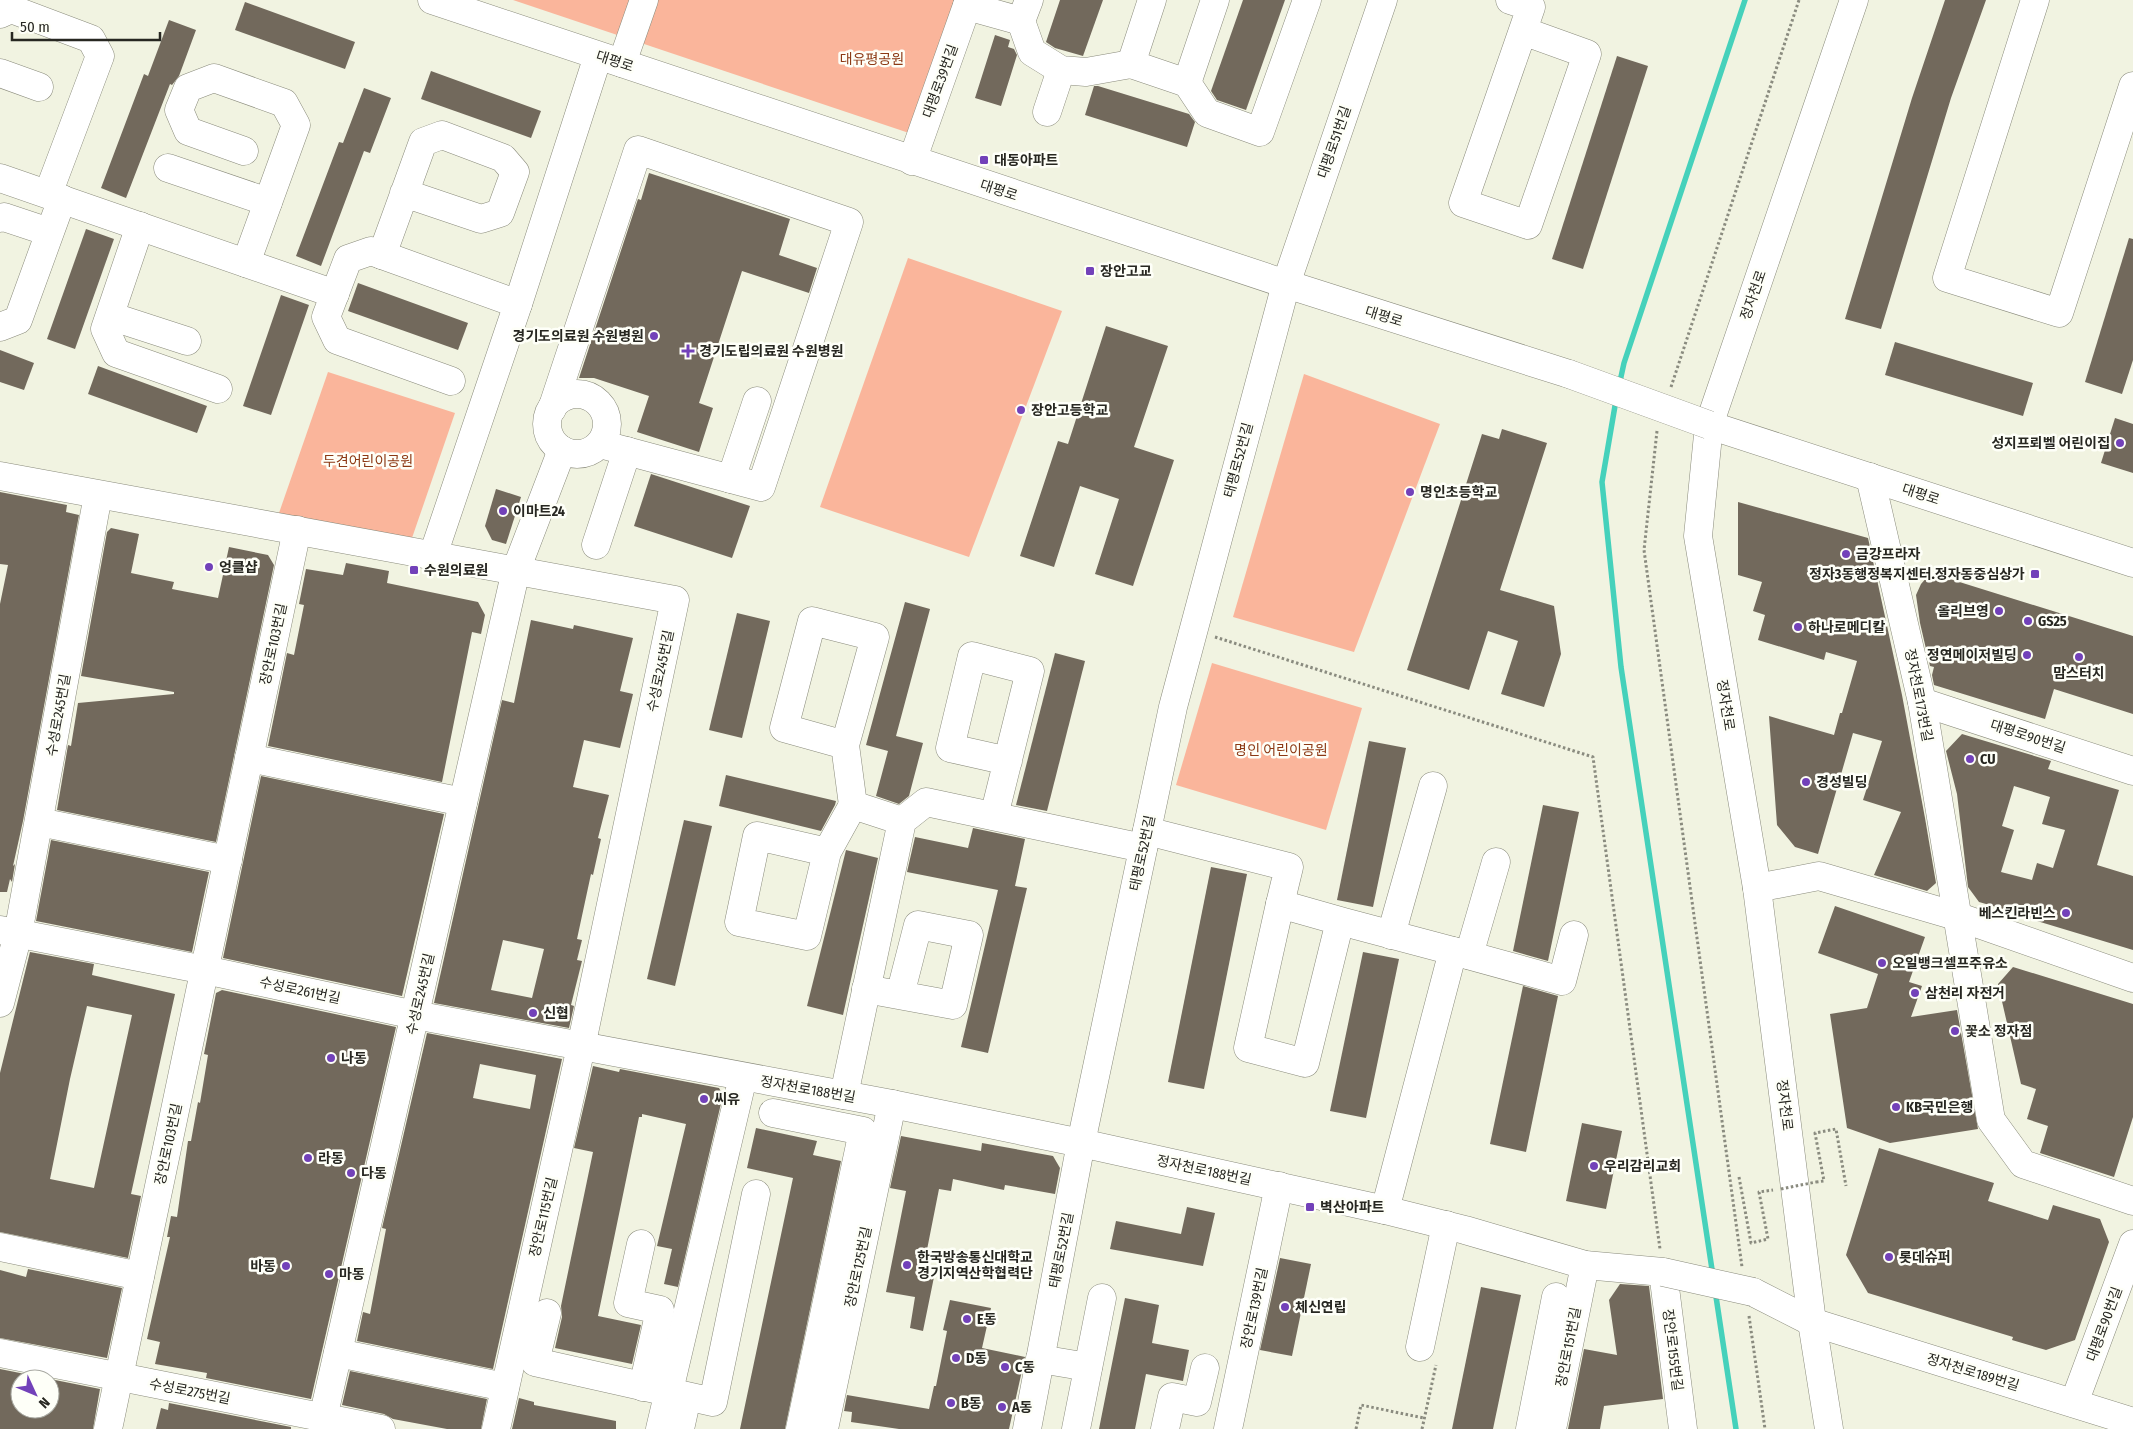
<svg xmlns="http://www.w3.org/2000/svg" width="2133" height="1429" font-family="'Fira Sans Condensed','Noto Sans KR',sans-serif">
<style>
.green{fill:#fab59b}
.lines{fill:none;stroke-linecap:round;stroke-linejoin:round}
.stream{stroke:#45d1bb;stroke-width:5.5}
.building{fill:#72695c;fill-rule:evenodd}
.minor-casing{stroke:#8a8b7c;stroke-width:29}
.path{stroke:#8a8b7f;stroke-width:3;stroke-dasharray:2.5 2.5;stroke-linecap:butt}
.minor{stroke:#fff;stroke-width:28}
.minor-bridge-casing{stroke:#8a8b7c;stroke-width:29;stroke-linecap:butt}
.path-bridge{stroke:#8a8b7f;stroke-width:3;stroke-dasharray:2.5 2.5;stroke-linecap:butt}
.minor-bridge{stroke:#fff;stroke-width:28}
.poi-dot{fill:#7241b9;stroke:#fefff8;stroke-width:2}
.labels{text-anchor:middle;stroke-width:5;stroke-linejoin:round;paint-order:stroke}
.park-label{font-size:14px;fill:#8c3914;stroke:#fefff8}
.street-label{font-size:14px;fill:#272721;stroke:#fefff8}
.poi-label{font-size:14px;font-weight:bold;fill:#272721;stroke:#fefff8;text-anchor:start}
</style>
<rect width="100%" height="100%" fill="#f1f3e1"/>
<g class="green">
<path d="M513 0H957L909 133Z"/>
<path d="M908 258 1062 311 969 557 820 507Z"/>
<path d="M328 372 455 413 412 538 279 513Z"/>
<path d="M1304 374 1440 424 1354 652 1233 617Z"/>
<path d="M1212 663 1362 708 1326 830 1176 785Z"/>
</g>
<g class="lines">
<g class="stream">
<path d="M1619 386 1624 363 1745 0"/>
<path d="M1616 400 1602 482 1621 667 1713 1276"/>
<path d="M1715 1290 1736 1429"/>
</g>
</g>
<g class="building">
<path d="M1060 0H1103L1083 56 1055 48 1046 42Z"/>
<path d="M1243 0H1285L1246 110 1217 100 1211 91Z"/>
<path d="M1945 0H1986L1951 98 1881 329 1845 319 1912 98Z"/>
<path d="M245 2 355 42 345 69 235 30Z"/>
<path d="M169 20 196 30 179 76 172 85 170 84 126 198 101 188 144 74 148 76Z"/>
<path d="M995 35 1010 40 1008 47 1014 49 1017 55 1001 106 975 98Z"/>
<path d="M1617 56 1648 66 1583 269 1552 259Z"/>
<path d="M431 71 541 111 531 138 421 99Z"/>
<path d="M1094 86H1098L1189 114 1195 122 1187 147 1085 115Z"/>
<path d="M364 88 391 98 370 153 364 151 321 266 296 256 339 142 343 143Z"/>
<path d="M649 173 790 219 779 255 817 268 809 293 742 271 699 403 713 408 699 452 637 432 649 396 594 378H579L638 199 641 200Z"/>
<path d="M86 229 114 239 75 349 47 339Z"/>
<path d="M2129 238 2133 239V360L2122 394 2085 382Z"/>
<path d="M358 283 468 323 458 350 348 311Z"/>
<path d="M281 295 309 305 271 415 243 406Z"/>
<path d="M1106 326 1168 346 1134 447 1174 460 1133 586 1095 574 1119 499 1080 486 1054 567 1020 556 1058 441 1068 444Z"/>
<path d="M1895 342 2033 383 2023 416 1885 375Z"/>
<path d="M0 350 34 363 24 390 0 382Z"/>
<path d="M98 366 207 406 197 433 88 394Z"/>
<path d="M2115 418 2133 424V473L2101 463Z"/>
<path d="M1502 429 1547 443 1500 590 1554 606 1561 654 1544 707 1501 694 1518 641 1488 631 1469 690 1407 670 1482 434 1499 439Z"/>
<path d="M651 474 750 506 732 558 634 526Z"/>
<path d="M496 489 521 497 506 544 492 540 485 526Z"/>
<path d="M0 492 67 505 66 512 79 515 23 821 13 866 15 864 12 882 10 879 7 892H0V604L8 565 0 564Z"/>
<path d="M1738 502 1868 538 1902 695 1925 818 1936 883 1927 891 1874 875 1901 812 1863 800 1882 741 1853 733 1818 854 1795 847 1777 825 1769 716 1834 735 1840 713H1842L1857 661 1826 652 1824 660 1758 640 1765 615 1753 611 1762 582 1738 575Z"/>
<path d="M111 528 139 534 131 573 174 582 172 589 218 598 229 547 268 555 274 565 216 842 57 810 68 745 71 746 78 703 174 694V692L81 676 107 532Z"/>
<path d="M346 563 389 571 387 583 478 602 485 615 481 634 472 632 442 782 268 746 287 653 294 655 304 605 299 604 306 569 343 575Z"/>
<path d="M1937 575 2133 636V714L2054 689 2045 719 1934 685 1932 675 1934 667 1930 666 1920 623 1916 595 1921 584 1928 576Z"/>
<path d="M905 602 930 609 896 736 923 743 909 796 899 804 876 796 888 751 866 745Z"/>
<path d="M737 613 770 621 742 738 709 730Z"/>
<path d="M531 620 573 629 574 625 633 638 620 691 633 694 620 748 584 740 573 787 609 795 598 838 601 839 593 875 591 874 577 939 582 940 577 960 582 961 571 1005 574 1006 569 1028 434 1003 502 700 514 703ZM503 940 544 949 532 998 491 990Z"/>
<path d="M1055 653 1085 661 1047 811 1016 805Z"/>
<path d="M1962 734 2051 761 2048 769 2119 790 2097 865 2133 876V950L2020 916 2021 914 1979 902 1968 887 1957 794 1946 751ZM2014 786 2050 797 2042 824 2065 830 2053 868 2037 863 2032 880 2001 872 2014 830 2002 826Z"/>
<path d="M1369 741 1406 748 1373 907 1337 900Z"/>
<path d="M726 775 836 801 835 805 821 831 719 806Z"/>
<path d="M261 776 444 814 402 996 223 958Z"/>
<path d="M1543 805 1579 812 1548 961 1513 951Z"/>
<path d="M684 820 712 826 675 986 647 979Z"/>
<path d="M973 828 1025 839 1015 886 1027 888 988 1053 961 1047 998 890 907 872 915 837 968 848Z"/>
<path d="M51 840 209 872 192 952 36 921Z"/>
<path d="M846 850 878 858 843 1015 807 1006Z"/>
<path d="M1211 867 1247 874 1204 1089 1168 1082Z"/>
<path d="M1835 906 1925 937 1909 982 1922 986 1911 1017 1957 1010 1978 1129 1890 1143 1847 1128 1830 1014 1867 1008 1878 974 1818 953Z"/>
<path d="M30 952 94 964 92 975 175 994 131 1194 141 1196 128 1258 0 1232V1073ZM87 1006 132 1015 94 1188 50 1179 70 1079Z"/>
<path d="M1363 952 1399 959 1366 1118 1330 1111Z"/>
<path d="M2013 967 2133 1004V1117L2114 1177 2040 1153 2048 1126 2027 1119 2036 1089 2021 1084 1998 984Z"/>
<path d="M1523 986 1558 996 1526 1152 1490 1144Z"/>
<path d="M222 990 396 1027 311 1399 206 1378 207 1373 155 1364 160 1342 147 1339 170 1237H167L171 1216 177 1217 188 1141H191L198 1102 200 1103 208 1055 204 1054 216 993Z"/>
<path d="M427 1033 562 1059 493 1369 357 1341 363 1312 370 1314 386 1229 382 1228ZM480 1064 536 1075 530 1109 473 1098Z"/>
<path d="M593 1066 619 1072 620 1069 719 1088 723 1095 678 1287 664 1284 672 1249 657 1246 686 1124 642 1114V1117H639L598 1316 641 1325 632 1364 555 1348 562 1317 561 1306 593 1152 574 1148Z"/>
<path d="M1582 1123 1622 1131 1606 1209 1566 1201Z"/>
<path d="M756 1128 817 1141 813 1155 841 1161 785 1429H740L793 1178 747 1168Z"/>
<path d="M901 1136 981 1151 982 1143 1053 1156 1060 1168 1055 1194 1005 1185 1004 1190 953 1179 951 1191 939 1189 922 1275 934 1277 923 1331 910 1328 915 1297 886 1292 906 1191 890 1188Z"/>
<path d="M1879 1148 1994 1183 1988 1201 2048 1220 2053 1205 2100 1219 2109 1242 2075 1340 2046 1350 2012 1340 2013 1337 1868 1293 1846 1255Z"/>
<path d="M1187 1207 1215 1213 1203 1266 1110 1249 1116 1221 1181 1234Z"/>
<path d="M1280 1258 1311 1264 1292 1356 1260 1350Z"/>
<path d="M28 1269 122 1288 107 1358 0 1338V1270L26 1277Z"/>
<path d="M1620 1284 1649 1286 1663 1399 1604 1406 1600 1429H1568L1584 1349 1617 1355 1609 1300Z"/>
<path d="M1481 1287 1521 1295 1493 1429H1452Z"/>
<path d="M1125 1298 1159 1305 1152 1343 1189 1350 1183 1381 1146 1374 1135 1429H1099Z"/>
<path d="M950 1300 991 1308 982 1348 1025 1357 1009 1429H899L851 1422 852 1412 844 1411 847 1395 929 1409 934 1386H936L947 1331 943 1330Z"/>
<path d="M0 1369 100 1389 93 1429H0ZM20 1379H50V1413L20 1409Z"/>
<path d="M350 1371 487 1399 481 1429H447L393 1419 384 1414 342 1405Z"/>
<path d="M519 1398 534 1402V1405L616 1421V1429H512Z"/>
<path d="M169 1403 291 1427V1429H156L161 1408 168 1410Z"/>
</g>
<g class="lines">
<g class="minor-casing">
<g id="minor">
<path d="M432 0 1286 284 1569 374"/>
<path d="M1029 0 1021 21 1032 52 1061 70 1086 72 1131 64"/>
<path d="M1152 0 1131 64 1187 83 1215 0"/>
<path d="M1510 0 1531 7 1463 203 1528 225 1587 54 1523 31"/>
<path d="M2035 0 1947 278 2059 313 2133 86"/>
<path d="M967 6 1021 21"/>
<path d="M0 14 11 9 91 39 100 56 48 194"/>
<path d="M622 63 644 0"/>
<path d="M0 73 39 87"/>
<path d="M1187 83 1207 113 1260 132 1307 0"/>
<path d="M1047 112 1061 70"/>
<path d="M244 151 188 131 179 110 188 88 214 78 284 103 296 125 246 263"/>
<path d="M912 161 969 0"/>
<path d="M168 168 268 202"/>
<path d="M0 178 335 294"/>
<path d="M0 218 4 217 49 232"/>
<path d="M140 226 105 329 116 353 218 389"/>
<path d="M382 255 423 142 442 135 503 158 515 172 500 213 481 219 404 193"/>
<path d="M110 316 187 341"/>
<path d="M0 327 18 320 62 199"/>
<path d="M451 381 337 340 326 317 348 259 371 251 518 304"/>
<circle cx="577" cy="424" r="30"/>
<path d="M552 409 638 150 849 222 761 487 600 444"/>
<path d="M1709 425 2133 563"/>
<path d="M0 476 675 600 581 1047 496 1429"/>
<path d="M1870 477 1922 702 1991 1120 2023 1164 2133 1201"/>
<path d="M731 479 757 401"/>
<path d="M596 545 627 451"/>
<path d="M433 555 518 304 598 56"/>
<path d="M1922 702 2133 771"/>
<path d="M845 745 784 728 812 621 875 637 845 745 853 805 902 821"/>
<path d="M249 758 463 802"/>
<path d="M994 816 1030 671 972 656 950 748 1008 761"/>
<path d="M39 822 228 860"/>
<path d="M1147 831 1289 867 1280 904"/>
<path d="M827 852 807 936 739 922 757 836 827 852 853 805"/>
<path d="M1757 888 1819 876 1956 916 2133 978"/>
<path d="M1340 921 1280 904 1248 1048 1305 1063 1340 921 1453 951"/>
<path d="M0 930 205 970 415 1015 892 1104 1081 1143 1385 1210 1465 1230 1585 1265 1663 1272 1683 1429"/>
<path d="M1391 935 1433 786"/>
<path d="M1469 955 1496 862"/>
<path d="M866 989 953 1005 969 935 918 925 900 995"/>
<path d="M0 1003 18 934 98 495"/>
<path d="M844 1095 902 821 926 802 1143 848"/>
<path d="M773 1113 863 1131 800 1429"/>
<path d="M1385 1210 1453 951 1562 981 1574 935"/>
<path d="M641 1244 628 1303 660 1310 643 1387"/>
<path d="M0 1247 140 1276"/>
<path d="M1753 1292 1812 1322 2133 1422"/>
<path d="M547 1313 535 1362 713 1402 756 1194"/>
<path d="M1420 1347 1446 1225"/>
<path d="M0 1353 381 1429"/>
<path d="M338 1353 505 1387"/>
<path d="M1040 1359 1088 1367"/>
<path d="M2074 1403 2133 1244"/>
<path d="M323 1418 516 570 562 450"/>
<path d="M108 1429 297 530"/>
<path d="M660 1429 743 1077"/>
<path d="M680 1429 687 1397"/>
<path d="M824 1429 892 1104"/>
<path d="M1027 1429 1081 1143 1173 707 1286 284 1383 0"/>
<path d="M1076 1429 1102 1298"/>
<path d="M1165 1429 1172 1397 1197 1402 1205 1368"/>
<path d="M1228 1429 1279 1186"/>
<path d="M1530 1429 1556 1297"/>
<path d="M1552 1429 1585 1265"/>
<path d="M1829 1429 1812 1322 1757 888 1698 536 1709 425 1854 0"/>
</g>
</g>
<g class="path">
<path d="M1671 387 1799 0"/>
<path d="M1657 431 1644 550 1742 1267"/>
<path d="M1215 637 1593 757 1660 1249"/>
<path d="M1739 1177 1751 1243 1768 1239 1759 1192 1773 1190"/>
<path d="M1816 1182 1824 1181 1815 1133 1836 1129 1846 1186"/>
<path d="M1749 1316 1765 1429"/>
<path d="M1356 1429 1361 1405 1424 1418"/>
<path d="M1422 1429 1436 1365"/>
</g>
<use href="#minor" class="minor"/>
<g class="minor-bridge-casing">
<g id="minor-bridge">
<path d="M1569 374 1709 425"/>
<path d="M1663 1272 1753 1292"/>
</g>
</g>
<path class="path-bridge" d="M1781 1189 1816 1182"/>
<use href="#minor-bridge" class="minor-bridge"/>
</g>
<g class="poi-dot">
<rect x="979" y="155" width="10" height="10" rx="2.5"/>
<rect x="1085" y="266" width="10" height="10" rx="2.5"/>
<circle cx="654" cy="336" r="5"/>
<path d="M685.5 343.5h5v5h5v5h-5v5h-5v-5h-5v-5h5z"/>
<circle cx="1021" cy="410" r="5"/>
<circle cx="2120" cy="443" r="5"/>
<circle cx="1410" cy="492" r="5"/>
<circle cx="503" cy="511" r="5"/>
<circle cx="1846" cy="554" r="5"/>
<circle cx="209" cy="567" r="5"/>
<rect x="409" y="565" width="10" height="10" rx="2.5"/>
<rect x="2030" y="569" width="10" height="10" rx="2.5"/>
<circle cx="1999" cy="611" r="5"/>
<circle cx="2028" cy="621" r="5"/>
<circle cx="1798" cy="627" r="5"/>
<circle cx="2027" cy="655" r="5"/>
<circle cx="2079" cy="657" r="5"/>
<circle cx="1970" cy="759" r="5"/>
<circle cx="1806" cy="782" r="5"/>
<circle cx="2066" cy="913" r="5"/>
<circle cx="1882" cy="963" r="5"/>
<circle cx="1915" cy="993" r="5"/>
<circle cx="533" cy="1013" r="5"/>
<circle cx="1955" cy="1031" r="5"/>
<circle cx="331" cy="1058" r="5"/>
<circle cx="704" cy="1099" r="5"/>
<circle cx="1896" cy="1107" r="5"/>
<circle cx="308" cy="1158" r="5"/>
<circle cx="1594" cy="1166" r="5"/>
<circle cx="351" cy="1173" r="5"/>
<rect x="1305" y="1202" width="10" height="10" rx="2.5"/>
<circle cx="1889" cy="1257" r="5"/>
<circle cx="907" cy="1265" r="5"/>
<circle cx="286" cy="1266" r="5"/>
<circle cx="329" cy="1274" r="5"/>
<circle cx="1285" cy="1307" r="5"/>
<circle cx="967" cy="1319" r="5"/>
<circle cx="956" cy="1358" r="5"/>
<circle cx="1005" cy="1367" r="5"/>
<circle cx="951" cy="1403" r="5"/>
<circle cx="1002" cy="1407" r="5"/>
</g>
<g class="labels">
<g class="park-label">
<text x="872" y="64">대유평공원</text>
<text x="368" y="466">두견어린이공원</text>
<text x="1281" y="755">명인 어린이공원</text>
</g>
<g class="street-label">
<text transform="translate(615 61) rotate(18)" y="5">대평로</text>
<text transform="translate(940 81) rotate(-70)" y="5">대평로39번길</text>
<text transform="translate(1334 142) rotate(-71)" y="5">대평로51번길</text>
<text transform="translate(999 190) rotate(18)" y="5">대평로</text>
<text transform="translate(1753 295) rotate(-71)" y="5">정자천로</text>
<text transform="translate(1384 316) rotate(17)" y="5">대평로</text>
<text transform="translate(1238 460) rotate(-75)" y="5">태평로52번길</text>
<text transform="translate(1921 494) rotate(18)" y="5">대평로</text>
<text transform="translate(273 644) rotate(-78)" y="5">장안로103번길</text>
<text transform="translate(660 671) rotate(-78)" y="5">수성로245번길</text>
<text transform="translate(1919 695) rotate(79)" y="5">정자천로173번길</text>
<text transform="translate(1726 705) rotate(81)" y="5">정자천로</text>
<text transform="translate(58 715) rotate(-80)" y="5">수성로245번길</text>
<text transform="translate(2028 736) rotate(18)" y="5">대평로90번길</text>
<text transform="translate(1142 853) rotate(-78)" y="5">태평로52번길</text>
<text transform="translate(300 990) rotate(12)" y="5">수성로261번길</text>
<text transform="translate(420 994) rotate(-77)" y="5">수성로245번길</text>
<text transform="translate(808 1089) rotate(10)" y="5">정자천로188번길</text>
<text transform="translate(1785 1105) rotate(83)" y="5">정자천로</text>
<text transform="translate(168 1144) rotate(-78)" y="5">장안로103번길</text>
<text transform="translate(1204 1170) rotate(12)" y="5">정자천로188번길</text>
<text transform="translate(543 1217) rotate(-77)" y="5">장안로115번길</text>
<text transform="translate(1061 1250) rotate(-79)" y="5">태평로52번길</text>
<text transform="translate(858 1267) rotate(-78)" y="5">장안로125번길</text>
<text transform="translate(1254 1308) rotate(-78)" y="5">장안로139번길</text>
<text transform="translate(2104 1324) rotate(-70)" y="5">대평로90번길</text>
<text transform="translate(1568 1347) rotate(-79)" y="5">장안로151번길</text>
<text transform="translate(1673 1350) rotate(83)" y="5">장안로155번길</text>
<text transform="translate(1973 1372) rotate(17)" y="5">정자천로189번길</text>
<text transform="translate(190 1391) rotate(11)" y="5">수성로275번길</text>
</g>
<g class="poi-label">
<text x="994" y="165">대동아파트</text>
<text x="1100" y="276">장안고교</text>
<text x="644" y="341" text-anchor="end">경기도의료원 수원병원</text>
<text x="699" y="356">경기도립의료원 수원병원</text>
<text x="1031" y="415">장안고등학교</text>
<text x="2110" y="448" text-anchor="end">성지프뢰벨 어린이집</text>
<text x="1420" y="497">명인초등학교</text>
<text x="513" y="516">이마트24</text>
<text x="1856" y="559">금강프라자</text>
<text x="219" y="572">엉클샵</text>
<text x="424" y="575">수원의료원</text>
<text x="2025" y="579" text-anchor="end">정자3동행정복지센터.정자동중심상가</text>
<text x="1989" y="616" text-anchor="end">올리브영</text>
<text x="2038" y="626">GS25</text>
<text x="1808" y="632">하나로메디칼</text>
<text x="2017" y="660" text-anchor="end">정연메이저빌딩</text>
<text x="2079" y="678" text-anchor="middle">맘스터치</text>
<text x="1980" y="764">CU</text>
<text x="1816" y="787">경성빌딩</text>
<text x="2056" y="918" text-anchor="end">베스킨라빈스</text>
<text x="1892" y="968">오일뱅크셀프주유소</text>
<text x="1925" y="998">삼천리 자전거</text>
<text x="543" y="1018">신협</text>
<text x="1965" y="1036">꽃소 정자점</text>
<text x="341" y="1063">나동</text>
<text x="714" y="1104">씨유</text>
<text x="1906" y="1112">KB국민은행</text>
<text x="318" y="1163">라동</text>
<text x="1604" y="1171">우리감리교회</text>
<text x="361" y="1178">다동</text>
<text x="1320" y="1212">벽산아파트</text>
<text x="917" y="1262">한국방송통신대학교<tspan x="917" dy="16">경기지역산학협력단</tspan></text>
<text x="1899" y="1262">롯데슈퍼</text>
<text x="276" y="1271" text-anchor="end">바동</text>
<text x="339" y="1279">마동</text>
<text x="1295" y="1312">체신연립</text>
<text x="977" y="1324">E동</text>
<text x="966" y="1363">D동</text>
<text x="1015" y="1372">C동</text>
<text x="961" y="1408">B동</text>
<text x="1012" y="1412">A동</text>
</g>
</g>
<g transform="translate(35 1394) rotate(134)"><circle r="24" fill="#fefff8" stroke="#a8a9a2"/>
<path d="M0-4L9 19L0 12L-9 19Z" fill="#7241b9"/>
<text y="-8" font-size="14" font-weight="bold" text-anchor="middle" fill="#272721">N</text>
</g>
<path d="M12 32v8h148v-8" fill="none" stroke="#272721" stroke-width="2.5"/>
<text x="20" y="32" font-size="15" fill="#272721" stroke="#fefff8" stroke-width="4" paint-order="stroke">50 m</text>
</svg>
